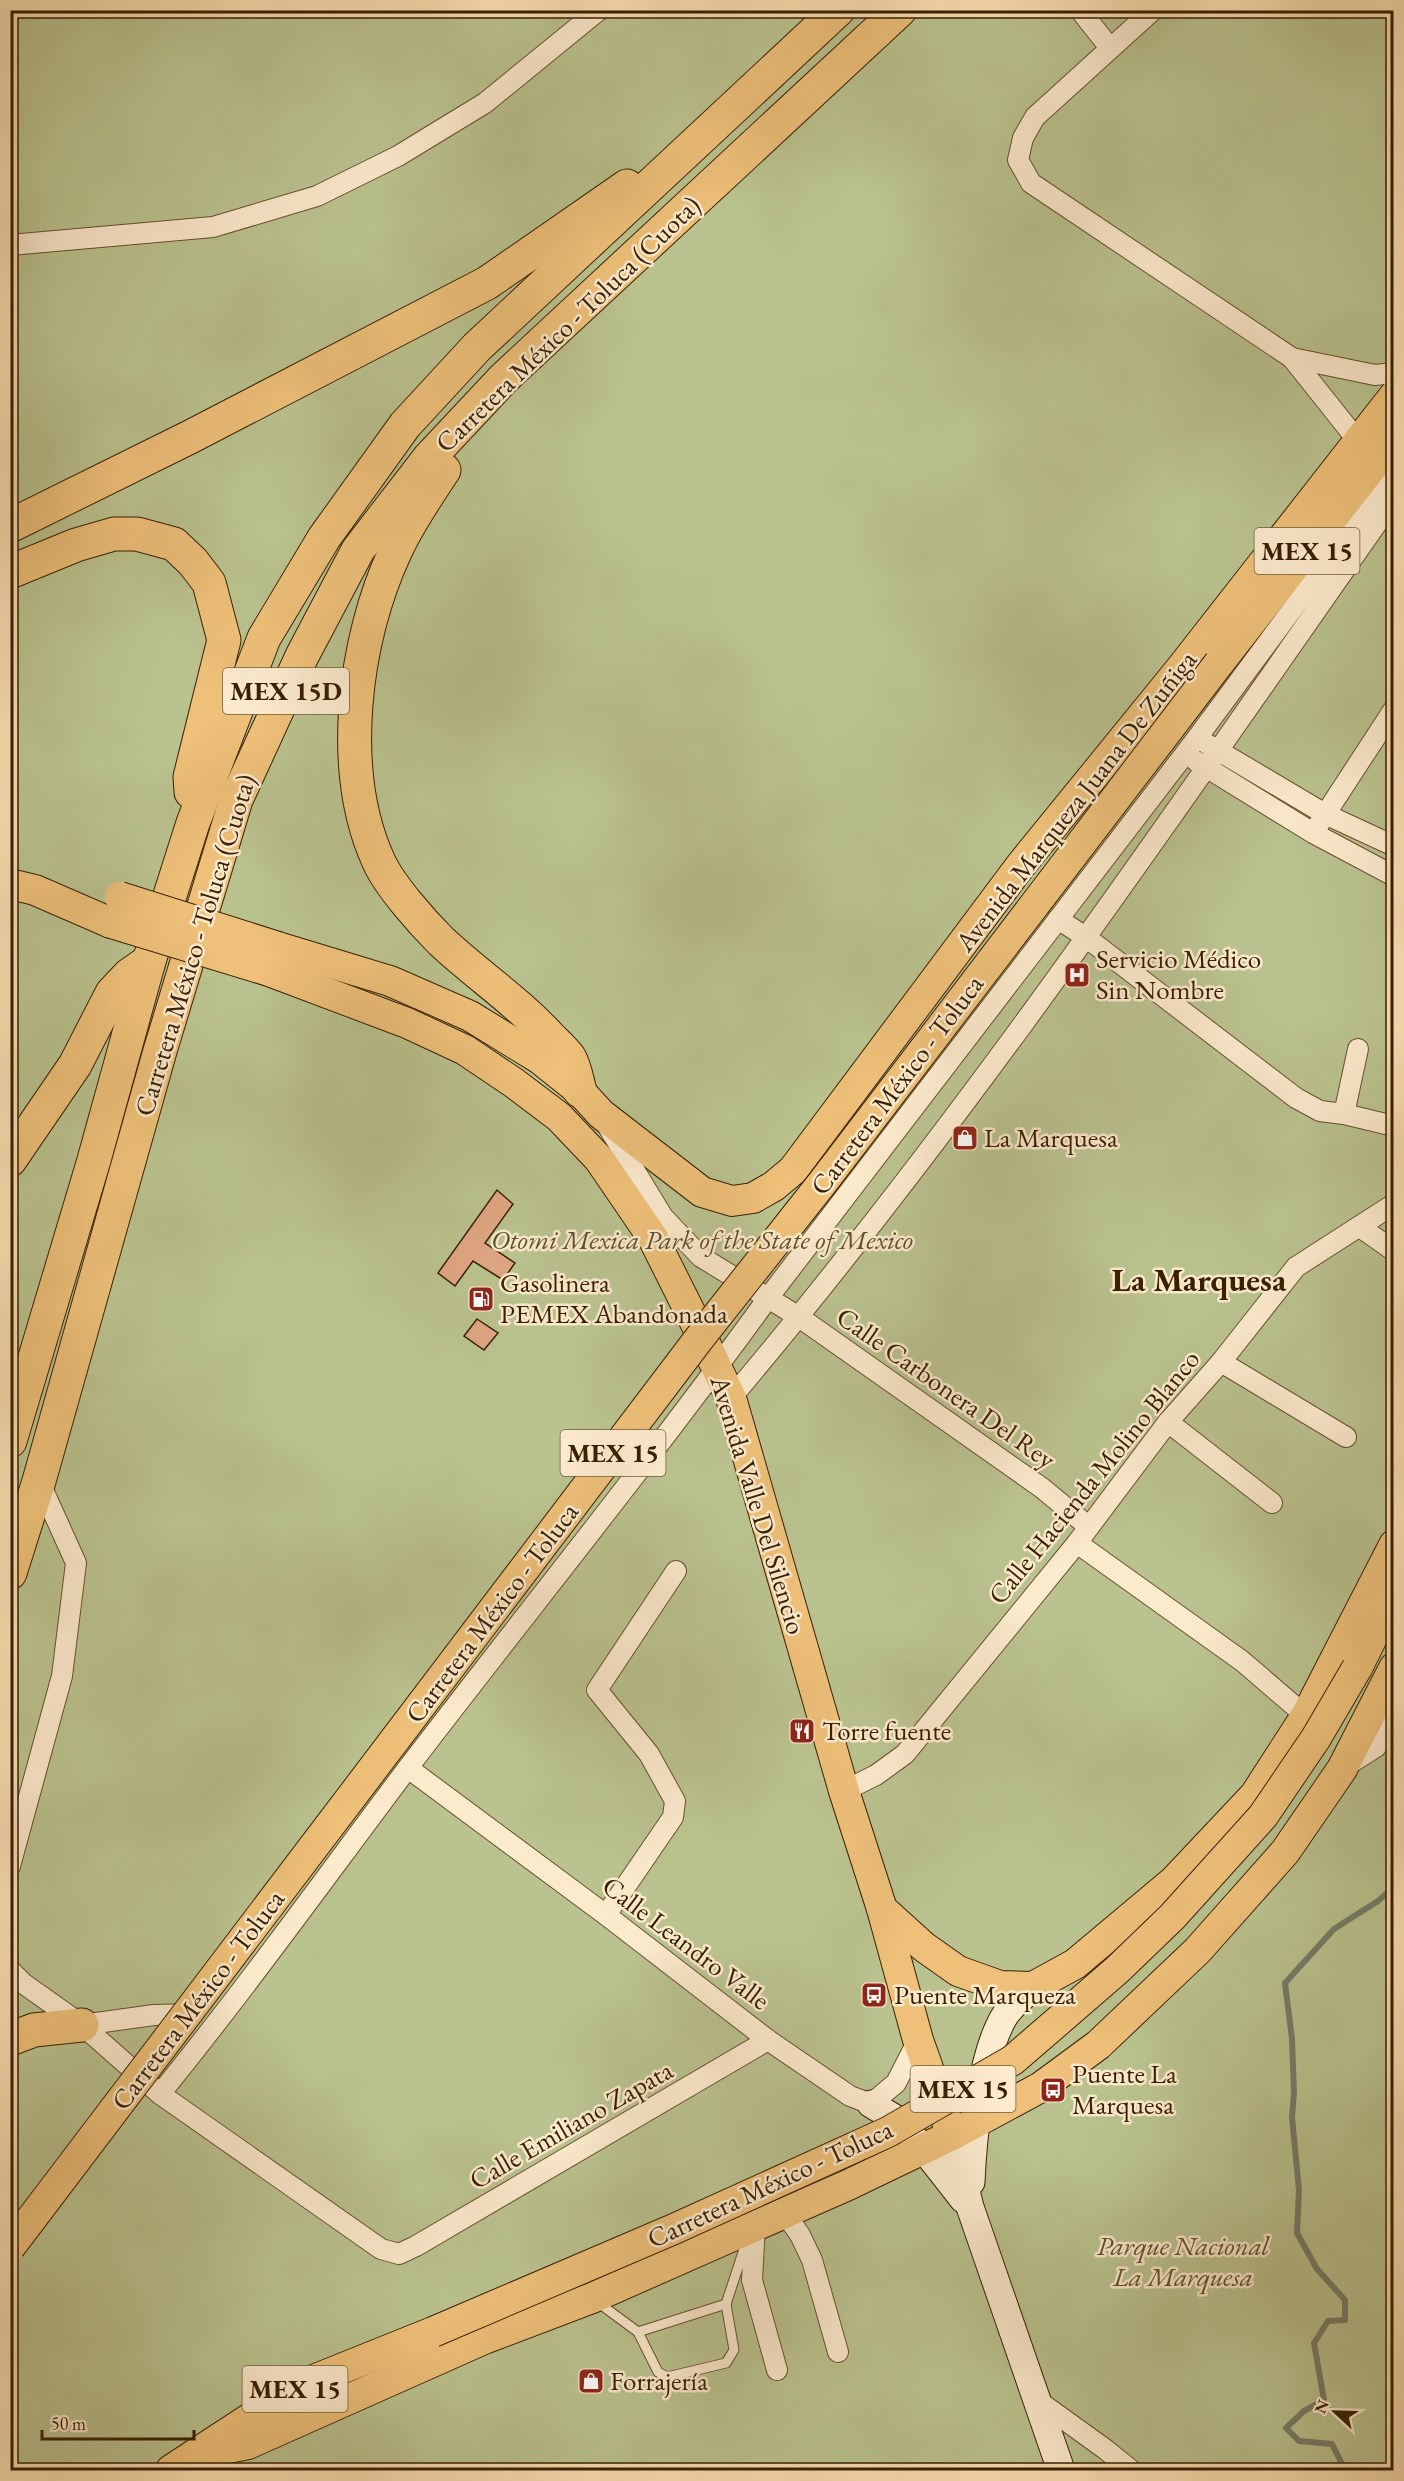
<svg xmlns="http://www.w3.org/2000/svg" width="1404" height="2481" font-family="'EB Garamond',serif">
<style>
.green{fill:#bac38f;stroke:#787148;stroke-width:1.5}
.lines{fill:none;stroke-linecap:round;stroke-linejoin:round}
.stream{stroke:#757d6a;stroke-width:6}
.building{fill:#e0a683;stroke:#371f00;stroke-width:1.5}
.service-casing{stroke:#684f2c;stroke-width:11}
.minor-casing{stroke:#684f2c;stroke-width:22}
.secondary-casing{stroke:#371f00;stroke-width:29}
.primary-casing{stroke:#371f00;stroke-width:32}
.motorway-casing{stroke:#371f00;stroke-width:35}
.service{stroke:#fceacd;stroke-width:9}
.minor{stroke:#fceacd;stroke-width:20}
.secondary{stroke:#fceacd;stroke-width:27}
.primary{stroke:#eec079;stroke-width:30}
.motorway{stroke:#eec079;stroke-width:33}
.primary-bridge-casing{stroke:#371f00;stroke-width:32;stroke-linecap:butt}
.primary-bridge{stroke:#eec079;stroke-width:30}
.labels{text-anchor:middle;stroke-width:5;stroke-linejoin:round;paint-order:stroke}
.shield{fill:#fceacd;stroke:#725c3e;stroke-width:1.5}
.shield-label{font-size:26px;font-weight:bold;fill:#371f00}
.street-label{font-size:27px;fill:#371f00;stroke:#fceacd}
.poi-label{font-size:27px;fill:#371f00;stroke:#fceacd;text-anchor:start}
.park-label{font-size:27px;font-style:italic;fill:#5e502b;stroke:#fceacd}
.district-label{font-size:33px;font-weight:bold;fill:#371f00;stroke:#fceacd}
</style>
<rect width="100%" height="100%" fill="#fbdfb2"/>
<filter id="stains"><feTurbulence type="fractalNoise" baseFrequency=".00333" numOctaves="4"/><feColorMatrix values="0 0 0 0 .2 0 0 0 0 .09 0 0 0 0 .02 0 0 0 .5 -.17"/></filter>
<radialGradient id="worn" r=".72"><stop offset=".6" stop-color="#630" stop-opacity="0"/><stop offset="1" stop-color="#630" stop-opacity=".3"/></radialGradient>
<rect class="green" x="11" y="11" width="1382" height="2459"/>
<g class="lines">
<path class="stream" d="M1343 2470 1341 2462 1332 2444 1299 2441 1286 2428 1304 2411 1324 2400 1314 2343 1328 2321 1345 2320V2300L1317 2269 1297 2233 1299 2190 1292 2117 1294 2093 1292 2039 1285 1983 1334 1929 1378 1901 1394 1887"/>
</g>
<g class="building">
<path d="M497 1190 513 1204 485 1243 515 1263 503 1280 473 1261 455 1286 438 1273Z"/>
<path d="M477 1319 498 1333 484 1350 464 1336Z"/>
</g>
<g class="lines">
<g class="service-casing">
<g id="service">
<path d="M596 2301 638 2332 726 2304 748 2237"/>
<path d="M638 2332 658 2372 667 2377 726 2363 734 2350 726 2304"/>
</g>
</g>
<g class="minor-casing">
<g id="minor">
<path d="M1080 10 1110 48"/>
<path d="M1153 10 1035 117 1023 138 1018 160 1031 183 1292 358 1358 441"/>
<path d="M10 245 213 227 317 196 398 156 485 103 599 10"/>
<path d="M1292 358 1375 375 1394 373"/>
<path d="M1207 744 1325 814 1394 846"/>
<path d="M1196 761 1313 833 1394 876"/>
<path d="M1319 824 1394 709"/>
<path d="M1058 919 1087 938 1296 1098 1320 1111 1344 1114 1394 1126"/>
<path d="M1344 1114 1358 1049"/>
<path d="M607 1125 663 1217 701 1257 799 1317 1042 1488 1089 1527"/>
<path d="M1360 1227 1394 1251"/>
<path d="M1221 1362 1346 1437"/>
<path d="M731 1398C971 1114 1180 804 1394 499"/>
<path d="M1168 1422 1272 1503"/>
<path d="M1077 1543 1242 1661 1306 1716"/>
<path d="M1346 1766 1376 1747 1394 1713"/>
<path d="M408 1768 606 1915 768 2040 850 2096 871 2104 896 2083 918 2040"/>
<path d="M844 1791 876 1775 905 1754 1077 1543 1168 1422 1221 1362 1296 1267 1394 1204"/>
<path d="M10 1866 62 1676 76 1563 39 1481"/>
<path d="M606 1915 673 1817 675 1801 649 1754 597 1690 676 1571"/>
<path d="M10 1970 24 1984 82 2025 160 2094 381 2249 399 2254 416 2246 768 2040"/>
<path d="M82 2025 154 2015 192 2014"/>
<path d="M160 2094C246 1988 325 1878 407 1769 527 1612 652 1458 768 1298L1197 738 1394 472"/>
<path d="M784 2212 800 2235 812 2260 838 2352"/>
<path d="M755 2225 752 2280 777 2370"/>
<path d="M1037 2400 1105 2449 1131 2470"/>
</g>
</g>
<g class="secondary-casing">
<g id="secondary">
<path d="M871 2104 896 2119 923 2148 963 2199"/>
<path d="M952 2135 970 2207 1061 2470"/>
<path d="M971 2182C973 2136 981 2056 1004 2017 1010 2006 1024 1996 1033 1987"/>
</g>
</g>
<g class="primary-casing">
<g id="primary">
<path d="M1219 663 1394 439"/>
<path d="M10 884 35 890 111 923"/>
<path d="M278 947 390 981 470 1016 540 1059 580 1091 601 1114 702 1192 732 1201 753 1198 774 1186 793 1170 1021 865 1182 667 1394 396"/>
<path d="M269 971 407 1023 465 1050 514 1083 559 1117 599 1159 653 1238 696 1324 731 1398 844 1791 882 1909 918 2040 949 2127"/>
<path d="M1357 1668 1394 1593"/>
<path d="M882 1909 924 1947 958 1971 1000 1986 1033 1987 1075 1964 1174 1881 1255 1795 1306 1716 1394 1545"/>
<path d="M198 2454 248 2444 484 2339 592 2298 848 2185 952 2135 1041 2087 1098 2045 1198 1950 1285 1852 1342 1769 1394 1668"/>
<path d="M171 2470 301 2385 433 2332"/>
</g>
</g>
<g class="motorway-casing">
<g id="motorway">
<path d="M444 470C427 496 408 523 395 552 354 640 337 771 379 862 390 886 422 922 441 941 476 974 517 1001 550 1037 556 1043 564 1050 569 1057 575 1066 577 1081 580 1091"/>
<path d="M10 526 190 437 487 283 627 186"/>
<path d="M10 572 76 545 114 534H137L174 544 193 562 209 583 224 640 190 777 191 792"/>
<path d="M10 1160 75 1065 112 993 129 975 149 961"/>
<path d="M10 1441 94 1160 149 961 193 823 264 638 324 538 405 425 477 347 838 10"/>
<path d="M10 1573 39 1481 160 1051 236 800 302 656 358 550 429 458 504 378 900 10"/>
<path d="M10 2039 34 2030 82 2025"/>
</g>
</g>
<use href="#service" class="service"/>
<use href="#minor" class="minor"/>
<use href="#secondary" class="secondary"/>
<use href="#primary" class="primary"/>
<use href="#motorway" class="motorway"/>
<g class="primary-bridge-casing">
<g id="primary-bridge">
<path d="M120 897 278 947"/>
<path d="M111 923 269 971"/>
<path d="M10 2247 698 1340 823 1182 1219 663"/>
<path d="M433 2332 674 2229 888 2132 1013 2060 1117 1970 1172 1917 1263 1816 1316 1738 1357 1668"/>
</g>
</g>
<use href="#primary-bridge" class="primary-bridge"/>
</g>
<defs>
<g id="hospital-square" transform="scale(1.35)"><rect x="-9" y="-9" width="18" height="18" rx="4" fill="#8f2418" stroke="#fceacd"/><path d="M-5-5h3v3.5h4V-5h3V5h-3V1.5h-4V5h-3Z" fill="#fff"/></g>
<g id="shop-square" transform="scale(1.35)"><rect x="-9" y="-9" width="18" height="18" rx="4" fill="#8f2418" stroke="#fceacd"/><path d="M-5-2.5h2.3a2.7 3.5 0 0 1 5.4 0H5L5.5 6h-11ZM-1.5-2.5h3a1.5 2.3 0 0 0-3 0Z" fill="#fff"/></g>
<g id="fuel-square" transform="scale(1.35)"><rect x="-9" y="-9" width="18" height="18" rx="4" fill="#8f2418" stroke="#fceacd"/><path d="M-5.5-6h7V0h2V4h1.3V-2.5L3-4.5l.8-.8L6-3V5H2.5V1h-1V6h-7ZM-4.2-4.7v3.2H.2V-4.7Z" fill="#fff"/></g>
<g id="restaurant-square" transform="scale(1.35)"><rect x="-9" y="-9" width="18" height="18" rx="4" fill="#8f2418" stroke="#fceacd"/><path d="M-5-6h1v4h1v-4h1v4h1v-4h1v5L-1.5 .5V6h-2V.5L-5-1ZM5-6V6H3V1.5H1.5Q1.5-4 5-6Z" fill="#fff"/></g>
<g id="bus-square" transform="scale(1.35)"><rect x="-9" y="-9" width="18" height="18" rx="4" fill="#8f2418" stroke="#fceacd"/><path d="M-5-6H5V4H4V6H2V4H-2V6H-4V4H-5ZM-3.5-4V0h7V-4ZM-3.5 1.2v1.5H-2V1.2ZM2 1.2v1.5H3.5V1.2Z" fill="#fff"/></g>
</defs>
<g fill-rule="evenodd">
<use href="#hospital-square" x="1077" y="975"/>
<use href="#shop-square" x="965" y="1138"/>
<use href="#fuel-square" x="481" y="1299"/>
<use href="#restaurant-square" x="802" y="1731"/>
<use href="#bus-square" x="874" y="1995"/>
<use href="#bus-square" x="1053" y="2090"/>
<use href="#shop-square" x="591" y="2381"/>
</g>
<g class="labels">
<g class="shield">
<rect x="1254.5" y="528" width="105" height="46" rx="4.5"/>
<rect x="223" y="668" width="126" height="46" rx="4.5"/>
<rect x="560.5" y="1430" width="105" height="46" rx="4.5"/>
<rect x="910.5" y="2066" width="105" height="46" rx="4.5"/>
<rect x="242.5" y="2366" width="105" height="46" rx="4.5"/>
</g>
<g class="shield-label">
<text x="1307" y="560">MEX 15</text>
<text x="286" y="700">MEX 15D</text>
<text x="613" y="1462">MEX 15</text>
<text x="963" y="2098">MEX 15</text>
<text x="295" y="2398">MEX 15</text>
</g>
<g class="street-label">
<text transform="translate(568 324) rotate(-44)" y="9">Carretera México - Toluca (Cuota)</text>
<text transform="translate(1076 801) rotate(-52)" y="9">Avenida Marqueza Juana De Zuñiga</text>
<text transform="translate(195 945) rotate(-73)" y="9">Carretera México - Toluca (Cuota)</text>
<text transform="translate(897 1085) rotate(-53)" y="9">Carretera México - Toluca</text>
<text transform="translate(946 1388) rotate(35)" y="9">Calle Carbonera Del Rey</text>
<text transform="translate(1094 1477) rotate(-51)" y="9">Calle Hacienda Molino Blanco</text>
<text transform="translate(758 1505) rotate(73)" y="9">Avenida Valle Del Silencio</text>
<text transform="translate(492 1613) rotate(-53)" y="9">Carretera México - Toluca</text>
<text transform="translate(686 1943) rotate(37)" y="9">Calle Leandro Valle</text>
<text transform="translate(198 2000) rotate(-53)" y="9">Carretera México - Toluca</text>
<text transform="translate(571 2125) rotate(-30)" y="9">Calle Emiliano Zapata</text>
<text transform="translate(770 2184) rotate(-25)" y="9">Carretera México - Toluca</text>
</g>
<g class="poi-label">
<text x="1096" y="968">Servicio Médico<tspan x="1096" dy="31">Sin Nombre</tspan></text>
<text x="984" y="1147">La Marquesa</text>
<text x="500" y="1292">Gasolinera<tspan x="500" dy="31">PEMEX Abandonada</tspan></text>
<text x="822" y="1740">Torre fuente</text>
<text x="894" y="2004">Puente Marqueza</text>
<text x="1072" y="2083">Puente La<tspan x="1072" dy="31">Marquesa</tspan></text>
<text x="610" y="2390">Forrajería</text>
</g>
<g class="park-label">
<text x="702" y="1249">Otomi Mexica Park of the State of Mexico</text>
<text x="1183" y="2255">Parque Nacional<tspan x="1183" dy="31">La Marquesa</tspan></text>
</g>
<g class="district-label">
<text x="1199" y="1291">La Marquesa</text>
</g>
</g>
<rect width="1404" height="2481" fill="none" stroke="#fbdfb2" stroke-width="36"/>
<rect x="12" y="12" width="1380" height="2457" fill="none" stroke="#371f00" stroke-width="3"/>
<rect x="18" y="18" width="1368" height="2445" fill="none" stroke="#371f00" stroke-width="1.5"/>
<g transform="translate(1335 2412) rotate(292)" stroke="#fceacd" stroke-width="4.5" paint-order="stroke">
<path d="M0-4.5L10 22L0 15L-10 22Z" fill="#371f00"/>
<text y="-9" font-size="16" font-weight="bold" text-anchor="middle" fill="#371f00">N</text>
</g>
<path d="M42 2430v9h152v-9" fill="none" stroke="#371f00" stroke-width="3"/>
<text x="51" y="2430" font-size="18" fill="#371f00" stroke="#fceacd" stroke-width="4.5" paint-order="stroke">50 m</text>
<rect width="100%" height="100%" filter="url(#stains)"/>
<rect width="100%" height="100%" fill="url(#worn)"/>
</svg>
